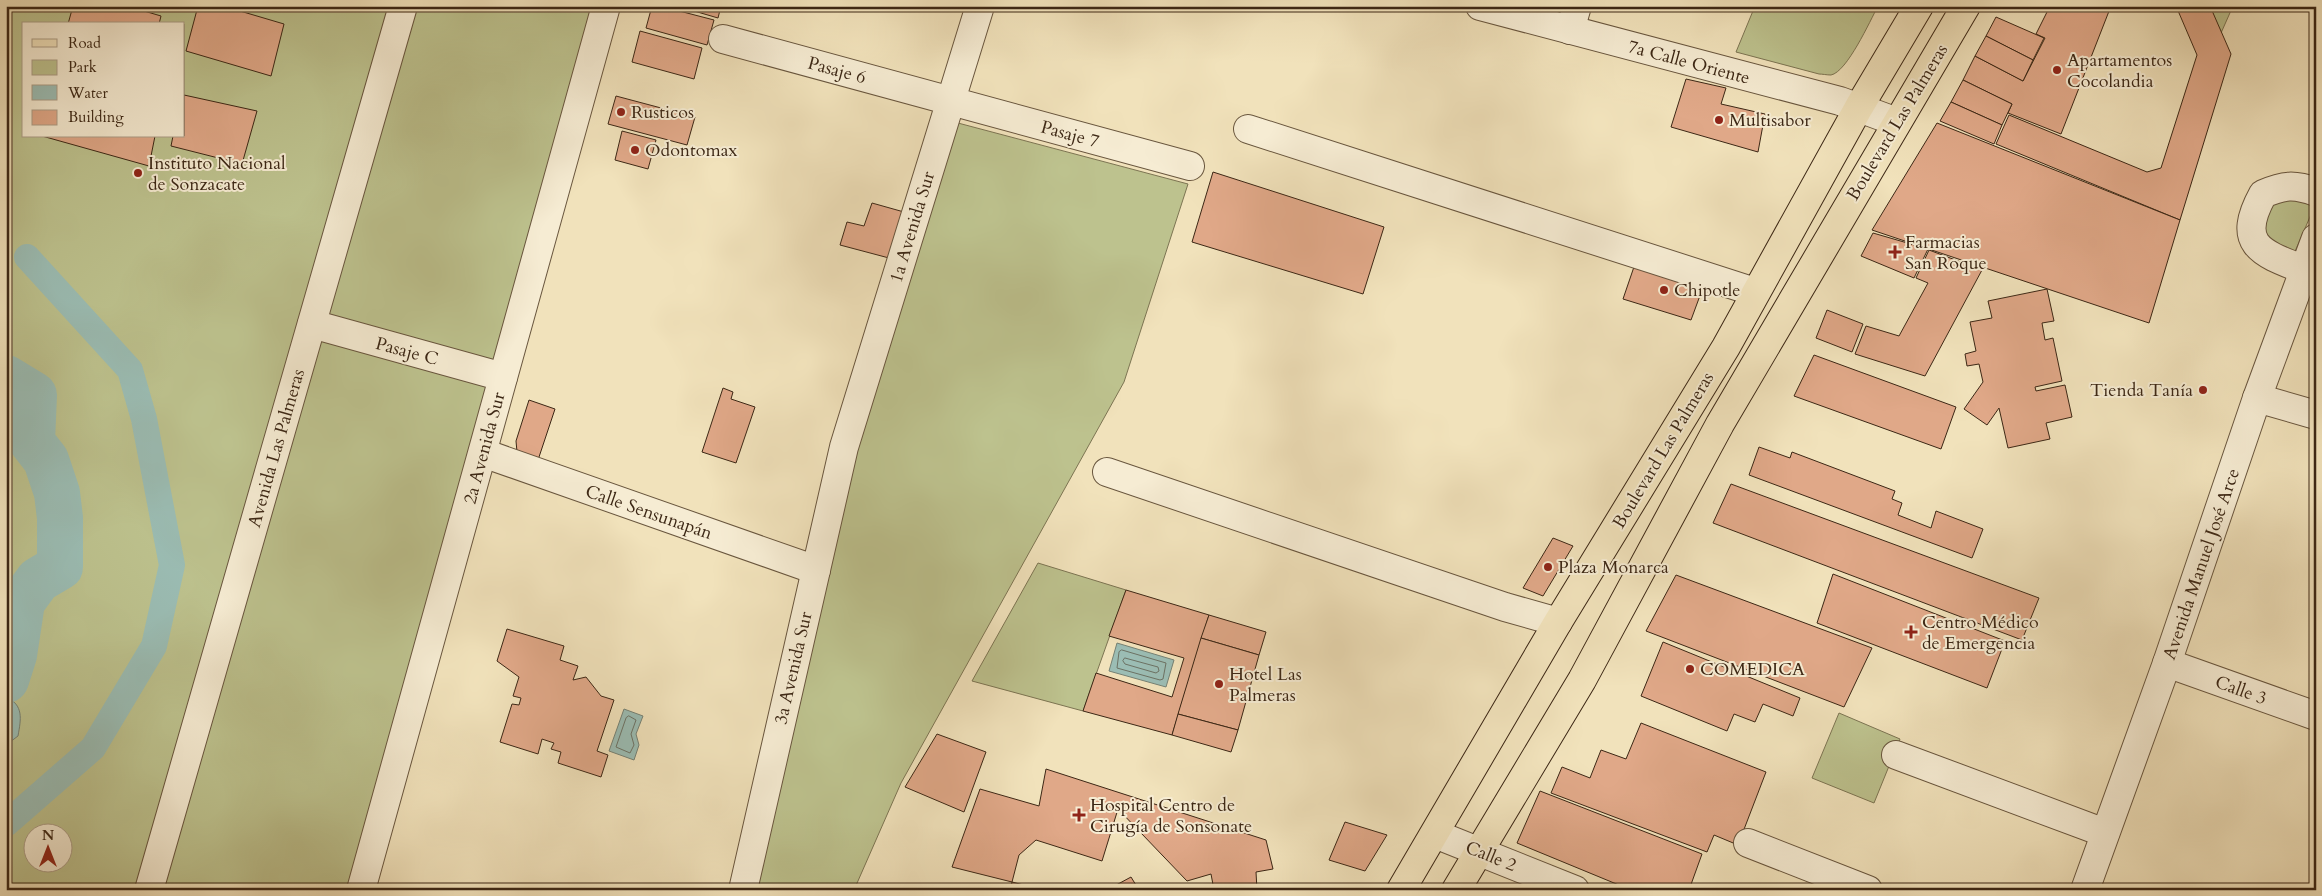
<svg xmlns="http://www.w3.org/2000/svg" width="2322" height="896" font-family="Cardo,serif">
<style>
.green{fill:#bdc28e;stroke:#7c7452;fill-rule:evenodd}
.water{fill:#9bbdb4;stroke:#758174}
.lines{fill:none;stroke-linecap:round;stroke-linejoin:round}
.shore{stroke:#6c7264;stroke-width:1}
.canal{stroke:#9bbdb4;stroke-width:26}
.river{stroke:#9bbdb4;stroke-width:46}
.building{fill:#e0a888;stroke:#3c2715}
.minor-casing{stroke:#69563e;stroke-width:30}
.major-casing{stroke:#3c2715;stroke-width:30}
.minor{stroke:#f6ecd3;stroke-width:28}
.major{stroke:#f1e2bb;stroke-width:28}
.poi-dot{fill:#8f2418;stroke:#f6ecd3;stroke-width:2}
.labels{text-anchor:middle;stroke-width:4;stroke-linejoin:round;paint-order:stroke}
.poi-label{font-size:18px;fill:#3c2715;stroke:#f6ecd3;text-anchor:start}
.street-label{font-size:18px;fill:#3c2715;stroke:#f6ecd3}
</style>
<rect width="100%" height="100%" fill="#f1e2bb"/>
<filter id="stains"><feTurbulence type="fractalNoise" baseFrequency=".004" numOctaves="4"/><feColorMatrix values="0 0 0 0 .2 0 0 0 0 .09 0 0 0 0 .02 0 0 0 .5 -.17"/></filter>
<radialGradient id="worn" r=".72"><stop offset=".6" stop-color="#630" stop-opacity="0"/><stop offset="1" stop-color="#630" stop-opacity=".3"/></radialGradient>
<g class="green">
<path d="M6 6H615L348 890H6ZM24 24H184V136H24ZM32 834H62V864H32Z"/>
<path d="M1755 6H1878C1870 21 1847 72 1831 75 1827 75 1822 74 1819 74L1736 52Z"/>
<path d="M2209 6H2233L2221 33Z"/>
<path d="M958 123 1188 184 1124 382 901 783 854 890H743L856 450Z"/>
<path d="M2275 195 2316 203 2293 256 2263 245 2260 211Z"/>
<path d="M1038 563 1126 590 1083 711 972 681Z"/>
<path d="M1839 713 1900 739 1874 803 1812 778Z"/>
</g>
<g class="water">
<path d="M1117 643 1174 660 1166 687 1109 671Z"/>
<path d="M6 697C24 705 21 719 18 736L6 745Z"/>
<path d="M624 709 643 716 636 734 639 745 634 760 609 751Z"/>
</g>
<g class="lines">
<g class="shore">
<path d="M1122 650 1166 663 1163 679 1160 680 1117 668 1119 652Z"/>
<path d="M1125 658 1158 667 1159 671 1156 673 1125 664 1123 661Z"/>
<path d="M629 716 636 720 631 734 634 745 630 753 616 747 626 718Z"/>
</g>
<path class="canal" d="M6 824 93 748 154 646 172 565 144 419 130 370 27 257"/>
<path class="river" d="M6 378 34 395 32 442 46 460 57 493 60 518V567L38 580 22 602 14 655 6 680"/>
</g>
<g class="building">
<path d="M73 6H127L161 16 159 24H68Z"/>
<path d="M198 6H223L284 24 271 76 186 51Z"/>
<path d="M652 6H660L714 20 707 45 646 28Z"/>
<path d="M677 6H721L718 18Z"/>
<path d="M2050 6H2111L2061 134 2008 113 2012 104 1963 80 1975 56 2023 81 2045 38 2036 34Z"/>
<path d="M2176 6H2210L2231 54 2180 220 1996 144 2009 115 2147 172 2161 168 2197 55Z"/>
<path d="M1996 17 2044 38 2033 60 1986 36Z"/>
<path d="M640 31 702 48 694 79 632 62Z"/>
<path d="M1986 36 2033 60 2023 81 1975 56Z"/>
<path d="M1686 79 1726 88 1721 104 1765 114 1758 152 1671 127Z"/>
<path d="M1963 80 2012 104 2002 125 1951 102Z"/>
<path d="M184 95 257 111 242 164 171 146 173 136H184Z"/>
<path d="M616 96 695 117 687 145 608 124Z"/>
<path d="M1951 102 2002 125 1994 144 1940 121Z"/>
<path d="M1937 123 2180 220 2149 323 1872 230Z"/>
<path d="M622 131 656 140 648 169 615 160Z"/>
<path d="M42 136H155L149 166Z"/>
<path d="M1213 172 1384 227 1363 294 1192 242Z"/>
<path d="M872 203 904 212 889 258 840 245 847 222 864 226Z"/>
<path d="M1873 233 1928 249 1914 278 1861 256Z"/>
<path d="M1929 250 1982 270 1925 376 1855 354 1866 326 1899 336 1928 283 1916 278Z"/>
<path d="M1637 258 1705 282 1691 320 1623 299Z"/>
<path d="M2047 289 2054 321 2042 323 2045 340 2053 338 2062 381 2035 387 2036 391 2065 385 2072 417 2046 423 2050 439 2008 448 1999 408 1987 425 1964 409 1983 382 1979 364 1967 366 1965 354 1976 351 1970 322 1992 318 1988 301Z"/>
<path d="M1827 310 1863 324 1852 352 1816 338Z"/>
<path d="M1814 355 1956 407 1941 449 1794 396Z"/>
<path d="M723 388 733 392 731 399 755 407 736 463 702 452Z"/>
<path d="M529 400 555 409 537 463 517 452 516 441Z"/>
<path d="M1759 447 1790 458 1792 452 1895 491 1892 499 1902 503 1898 515 1931 528 1936 511 1983 529 1972 558 1749 475Z"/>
<path d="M1731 484 2039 598 2022 640 1713 523Z"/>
<path d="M1553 538 1573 546 1543 596 1523 588Z"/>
<path d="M1833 574 2005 641 1987 688 1817 623Z"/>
<path d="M1676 575 1872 648 1844 707 1646 631Z"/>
<path d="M1126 590 1209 615 1172 735 1083 711 1096 673 1172 697 1184 658 1109 636Z"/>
<path d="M1209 615 1266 632 1259 655 1201 638Z"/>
<path d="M507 629 564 646 560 660 578 666 573 680 586 677 601 696 614 700 597 751 608 755 601 777 558 763 561 752 551 749 554 743 542 739 538 754 500 742 512 704 519 705 521 698 513 696 519 677 497 661Z"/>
<path d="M1201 638 1259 655 1238 730 1178 714Z"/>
<path d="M1663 642 1800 698 1793 716 1763 704 1755 722 1734 714 1727 731 1641 696Z"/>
<path d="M1178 714 1238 730 1231 752 1172 735Z"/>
<path d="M1641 723 1766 772 1738 845 1714 835 1707 852 1551 793 1562 767 1590 778 1601 750 1626 759Z"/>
<path d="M937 734 986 752 964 812 905 787Z"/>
<path d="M1046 769 1266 840 1273 869 1256 872 1257 890H1214L1211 874 1187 881 1118 809 1102 861 1036 840 1019 855 1012 882 952 867 980 789 1039 806Z"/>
<path d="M1540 791 1702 854 1689 890H1631L1517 843Z"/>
<path d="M1345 822 1387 835 1365 871 1329 860Z"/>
<path d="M1131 877 1139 890H1107Z"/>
<path d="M1012 882 1043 890H1010Z"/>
</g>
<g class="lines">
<g class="minor-casing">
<g id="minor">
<path d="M1480 6 1840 101 1897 122"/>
<path d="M1570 30 1577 6"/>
<path d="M723 39 1190 166"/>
<path d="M1248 129 1755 292"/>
<path d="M2305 270C2261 253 2235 245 2263 194 2284 185 2294 184 2316 192"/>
<path d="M312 324 503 377"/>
<path d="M2257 398 2316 415"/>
<path d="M483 453 816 570"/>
<path d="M1107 472 1505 607 1558 622"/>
<path d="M2167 663 2316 716"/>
<path d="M1896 755 2105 833"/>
<path d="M1435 834 1575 890"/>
<path d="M1748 843 1868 890"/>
<path d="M149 890 403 6"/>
<path d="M361 890 606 6"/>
<path d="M743 890 844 447 980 6"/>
<path d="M2085 890 2167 663 2257 398 2316 238"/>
</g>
</g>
<g class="major-casing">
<g id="major">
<path d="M1401 890 1558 622 1726 347 1859 107 1919 6"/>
<path d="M1456 890 1582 680 1720 424 1966 6"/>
</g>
</g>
<use href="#minor" class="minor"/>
<use href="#major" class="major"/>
</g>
<g class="poi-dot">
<circle cx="2057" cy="70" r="5"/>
<circle cx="621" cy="112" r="5"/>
<circle cx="1719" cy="120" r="5"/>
<circle cx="635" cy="150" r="5"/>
<circle cx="138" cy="173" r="5"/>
<path d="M1892.5 244.5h5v5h5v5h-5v5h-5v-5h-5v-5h5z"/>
<circle cx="1664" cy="290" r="5"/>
<circle cx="2203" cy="390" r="5"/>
<circle cx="1548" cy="567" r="5"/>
<path d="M1908.5 624.5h5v5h5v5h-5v5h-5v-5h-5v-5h5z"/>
<circle cx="1690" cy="669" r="5"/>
<circle cx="1219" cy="684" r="5"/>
<path d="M1076.5 807.5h5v5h5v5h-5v5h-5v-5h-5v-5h5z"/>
</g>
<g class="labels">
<g class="poi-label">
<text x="2067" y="66">Apartamentos<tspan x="2067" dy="21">Cocolandia</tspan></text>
<text x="631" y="118">Rusticos</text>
<text x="1729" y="126">Multisabor</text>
<text x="645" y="156">Odontomax</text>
<text x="148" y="169">Instituto Nacional<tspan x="148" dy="21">de Sonzacate</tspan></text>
<text x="1905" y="248">Farmacias<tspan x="1905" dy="21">San Roque</tspan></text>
<text x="1674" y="296">Chipotle</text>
<text x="2193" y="396" text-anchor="end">Tienda Tanía</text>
<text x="1558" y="573">Plaza Monarca</text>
<text x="1922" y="628">Centro Médico<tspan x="1922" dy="21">de Emergencia</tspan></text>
<text x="1700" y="675">COMEDICA</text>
<text x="1229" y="680">Hotel Las<tspan x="1229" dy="21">Palmeras</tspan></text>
<text x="1090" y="811">Hospital Centro de<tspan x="1090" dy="21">Cirugía de Sonsonate</tspan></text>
</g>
<g class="street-label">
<text transform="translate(1689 62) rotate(15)" y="6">7a Calle Oriente</text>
<text transform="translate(837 70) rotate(15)" y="6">Pasaje 6</text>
<text transform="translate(1897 122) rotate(-59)" y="6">Boulevard Las Palmeras</text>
<text transform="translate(1070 134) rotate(15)" y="6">Pasaje 7</text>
<text transform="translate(912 227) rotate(-73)" y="6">1a Avenida Sur</text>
<text transform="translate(407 351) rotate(15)" y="6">Pasaje C</text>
<text transform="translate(276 448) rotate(-74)" y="6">Avenida Las Palmeras</text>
<text transform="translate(484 448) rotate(-75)" y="6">2a Avenida Sur</text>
<text transform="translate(1663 450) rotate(-59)" y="6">Boulevard Las Palmeras</text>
<text transform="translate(649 512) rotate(19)" y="6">Calle Sensunapán</text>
<text transform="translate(2201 564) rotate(-71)" y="6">Avenida Manuel José Arce</text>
<text transform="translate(793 668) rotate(-77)" y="6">3a Avenida Sur</text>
<text transform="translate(2241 690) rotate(20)" y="6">Calle 3</text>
<text transform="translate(1491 856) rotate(22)" y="6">Calle 2</text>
</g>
</g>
<rect width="2322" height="896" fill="none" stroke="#f1e2bb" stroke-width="25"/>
<rect x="8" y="8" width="2307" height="881" fill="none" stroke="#3c2715" stroke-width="2.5"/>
<rect x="12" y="12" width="2297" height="871" fill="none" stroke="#3c2715"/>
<rect x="22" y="22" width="162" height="115" fill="#f6ecd3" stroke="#ac9d87"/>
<rect x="32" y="39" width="25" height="8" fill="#f1e2bb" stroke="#ac9d87"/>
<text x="68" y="48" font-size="15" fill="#3c2715">Road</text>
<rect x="32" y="60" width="25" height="15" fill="#bdc28e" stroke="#ac9d87"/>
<text x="68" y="72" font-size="15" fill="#3c2715">Park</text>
<rect x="32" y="85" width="25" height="15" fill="#9bbdb4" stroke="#ac9d87"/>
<text x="68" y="98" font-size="15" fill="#3c2715">Water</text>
<rect x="32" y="110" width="25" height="15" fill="#e0a888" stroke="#ac9d87"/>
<text x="68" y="122" font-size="15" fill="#3c2715">Building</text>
<g transform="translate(48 848)"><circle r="24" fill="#f6ecd3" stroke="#ac9d87"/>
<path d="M0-4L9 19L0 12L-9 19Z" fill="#8f2418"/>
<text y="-8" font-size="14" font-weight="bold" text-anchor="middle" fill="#3c2715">N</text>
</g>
<rect width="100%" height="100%" filter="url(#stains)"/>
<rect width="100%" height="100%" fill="url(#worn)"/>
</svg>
